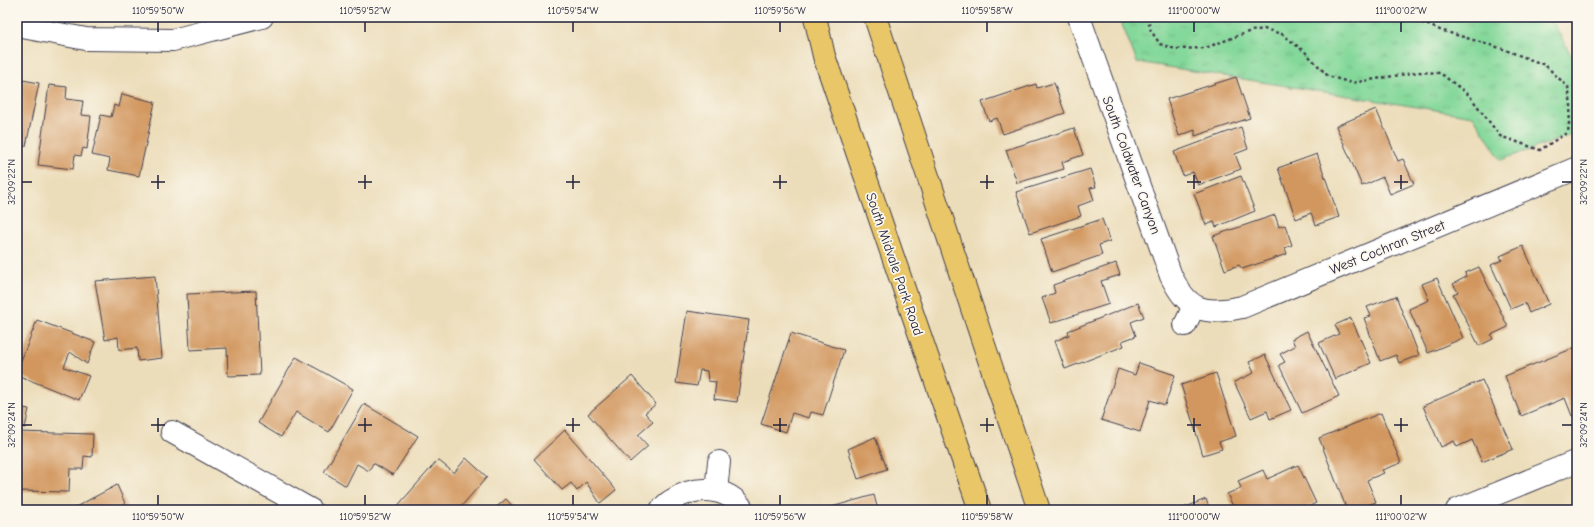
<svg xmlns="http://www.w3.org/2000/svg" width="1594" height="527" font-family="'Comic Neue',sans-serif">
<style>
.park{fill:url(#park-tufts);stroke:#537d6a}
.building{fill:#d2975e}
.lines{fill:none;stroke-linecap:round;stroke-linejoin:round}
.minor-casing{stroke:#403e4e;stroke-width:24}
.major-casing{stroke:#403e4e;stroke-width:24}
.path{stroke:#403e4e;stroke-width:2.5;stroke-dasharray:3 3;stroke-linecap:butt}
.minor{stroke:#fff;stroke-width:22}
.major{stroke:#e9c769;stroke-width:22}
.ticks{fill:none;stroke:#22223b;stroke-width:1.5}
.labels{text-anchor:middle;stroke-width:3.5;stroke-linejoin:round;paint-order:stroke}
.street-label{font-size:14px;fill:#22223b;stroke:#fbf7ec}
.neatline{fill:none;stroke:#22223b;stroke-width:1.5}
.ticks-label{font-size:10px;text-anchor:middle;fill:#22223b}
</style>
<defs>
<pattern id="park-tufts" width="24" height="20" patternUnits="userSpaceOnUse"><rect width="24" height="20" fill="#84d89a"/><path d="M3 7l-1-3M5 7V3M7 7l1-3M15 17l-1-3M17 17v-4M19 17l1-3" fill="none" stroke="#72b986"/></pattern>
</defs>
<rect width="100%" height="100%" fill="#fbf7ec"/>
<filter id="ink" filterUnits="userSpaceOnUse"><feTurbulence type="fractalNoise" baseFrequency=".025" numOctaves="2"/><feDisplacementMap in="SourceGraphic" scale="8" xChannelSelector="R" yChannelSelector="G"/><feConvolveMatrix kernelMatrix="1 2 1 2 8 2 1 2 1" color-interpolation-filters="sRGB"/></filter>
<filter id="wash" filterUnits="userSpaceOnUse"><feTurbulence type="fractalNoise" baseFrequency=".012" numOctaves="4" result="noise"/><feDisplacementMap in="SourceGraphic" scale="16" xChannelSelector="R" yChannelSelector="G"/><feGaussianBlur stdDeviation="0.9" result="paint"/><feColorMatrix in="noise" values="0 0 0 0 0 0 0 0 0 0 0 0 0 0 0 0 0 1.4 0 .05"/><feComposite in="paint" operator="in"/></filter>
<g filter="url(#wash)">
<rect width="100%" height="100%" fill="#ecddba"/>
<path class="park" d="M1119 17H1550L1577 66V133L1501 160 1473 116 1137 62Z"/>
<g id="blocks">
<g class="building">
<path d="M1236 77 1250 118 1195 136V130L1179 136 1167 99Z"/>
<path d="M17 79 39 83 26 146H20L18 159Z"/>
<path d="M1054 83 1065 113 1003 134 997 118 989 121 982 102 1036 84 1037 88Z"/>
<path d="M49 85 67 87 66 99 83 101 81 115 91 116 87 149 83 148 81 156 75 155 73 169 38 165Z"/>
<path d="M122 94 155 102 139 176 108 170 110 159 92 155 101 115 111 117 114 105 119 107Z"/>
<path d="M1376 109 1398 161 1403 159 1414 184 1390 194 1383 177 1362 186 1336 126Z"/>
<path d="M1241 127 1248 149 1235 154 1241 169 1198 185 1193 172 1183 176 1174 152Z"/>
<path d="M1074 128 1083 155 1062 162 1064 169 1017 183 1006 150Z"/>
<path d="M1317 154 1339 217 1316 225 1311 213 1296 219 1278 168Z"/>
<path d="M1090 169 1096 187 1090 188 1094 200 1078 206 1081 216 1030 233 1016 192Z"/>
<path d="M1241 176 1255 211 1216 227 1214 222 1206 225 1194 194Z"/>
<path d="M1275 215 1279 227 1285 225 1292 245 1285 248 1287 254 1242 269 1239 265 1225 270 1213 236Z"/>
<path d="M1102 219 1110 241 1099 245 1102 255 1052 272 1041 239Z"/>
<path d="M1523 246 1549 304 1529 313 1525 303 1511 309 1491 265 1502 260 1500 256Z"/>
<path d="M1116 263 1120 275 1101 281 1109 304 1051 323 1042 298 1055 293 1053 285Z"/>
<path d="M1479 267 1508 327 1491 335 1493 339 1479 346 1453 294 1458 292 1453 284 1466 277 1465 273Z"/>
<path d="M155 276 162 358 138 361 137 348 119 350 118 337 105 340 95 281Z"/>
<path d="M1437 278 1463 338 1428 353 1409 309 1429 300 1422 284Z"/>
<path d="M256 291 260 375 228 376 227 348 190 350 187 294Z"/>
<path d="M1396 296 1419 355 1399 363 1396 355 1380 361 1364 318 1371 316 1367 307Z"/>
<path d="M1138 303 1144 317 1131 322 1136 336 1122 341 1124 346 1065 369 1055 341 1069 335 1068 331Z"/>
<path d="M687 311 749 320 737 402 714 399 716 382 708 381 707 371 700 370 697 386 676 383Z"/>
<path d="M1351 318 1371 363 1335 379 1319 343 1339 334 1335 325Z"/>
<path d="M37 320 95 342 87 364 70 352 64 367 89 376 79 400 17 375V371Z"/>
<path d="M1307 331 1339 396 1302 413 1279 365 1285 362 1280 354 1295 346 1292 339Z"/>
<path d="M791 333 844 350 823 415 811 412 809 418 792 413 786 432 761 424Z"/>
<path d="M1574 348 1577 356V414L1572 416 1565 398 1521 416 1505 376Z"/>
<path d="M1265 355 1291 410 1270 419 1267 411 1251 418 1234 382 1254 373 1249 362Z"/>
<path d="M296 357 353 389 329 432 296 412 281 437 258 423Z"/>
<path d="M1139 363 1175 375 1165 405 1150 400 1140 432 1101 420 1118 369 1135 375Z"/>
<path d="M1216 373 1236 436 1219 442 1222 449 1203 455 1181 385Z"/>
<path d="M632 376 656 404 645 413 653 422 638 435 648 446 630 462 588 414Z"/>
<path d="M1482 380 1513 449 1482 462 1472 440 1457 447 1454 441 1441 447 1423 406Z"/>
<path d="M364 404 418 436 393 475 373 463 369 471 357 464 346 486 324 472Z"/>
<path d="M17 407 29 409 25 428 17 426Z"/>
<path d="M1381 413 1401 463 1382 470 1384 473 1367 480 1376 502 1354 510H1347L1319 438Z"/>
<path d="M565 430 616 490 600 503 586 482 577 491 571 483 562 490 534 459Z"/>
<path d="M17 432 93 434 92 457 84 456 83 469H70L69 492 17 491Z"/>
<path d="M875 437 887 469 858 479 848 449Z"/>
<path d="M466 458 487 477 458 510H394L438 460 454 473Z"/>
<path d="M1298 465 1316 503 1302 510H1235L1227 494 1241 488 1238 481 1263 470 1267 479Z"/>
<path d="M117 485 128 510H70Z"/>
<path d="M874 495 878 510H829L828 508Z"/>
<path d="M506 499 516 510H493Z"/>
<path d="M1206 499 1210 510H1178Z"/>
</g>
</g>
</g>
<g filter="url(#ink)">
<use href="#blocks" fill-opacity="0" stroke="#403e4e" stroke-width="1"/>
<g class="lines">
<g class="minor-casing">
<g id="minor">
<path d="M1079 17 1171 276C1189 312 1204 315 1242 307L1577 168"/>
<path d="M17 26 86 39 173 40 262 17"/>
<path d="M1185 325 1194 306"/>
<path d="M172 432 311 510"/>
<path d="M716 491 719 462"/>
<path d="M661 510C664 507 668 502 673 500 695 485 729 486 743 510"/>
<path d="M1457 510 1577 461"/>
</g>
</g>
<g class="major-casing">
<g id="major">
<path d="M815 17 824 56 980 510"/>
<path d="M875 17 1039 510"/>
</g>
</g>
<path class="path" d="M1147 17 1151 31 1160 44 1175 49 1205 48 1251 31 1264 29 1282 34 1305 52 1328 76 1352 83 1418 72 1440 73 1469 95 1500 136 1540 150 1568 132 1571 105 1568 87 1545 65 1500 48 1440 30 1409 17"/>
<use href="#minor" class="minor"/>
<use href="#major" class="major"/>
</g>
</g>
<path class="ticks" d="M158 22V32M365 22V32M573 22V32M780 22V32M987 22V32M1194 22V32M1401 22V32M158 175V189M365 175V189M573 175V189M780 175V189M987 175V189M1194 175V189M1401 175V189M22 182H32M151 182H165M358 182H372M566 182H580M773 182H787M980 182H994M1187 182H1201M1394 182H1408M1562 182H1572M158 418V432M365 418V432M573 418V432M780 418V432M987 418V432M1194 418V432M1401 418V432M22 425H32M151 425H165M358 425H372M566 425H580M773 425H787M980 425H994M1187 425H1201M1394 425H1408M1562 425H1572M158 495V505M365 495V505M573 495V505M780 495V505M987 495V505M1194 495V505M1401 495V505"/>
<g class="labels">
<g class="street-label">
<text transform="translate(1132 165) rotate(70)" y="5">South Coldwater Canyon</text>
<text transform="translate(1387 247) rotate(-22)" y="5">West Cochran Street</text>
<text transform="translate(895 264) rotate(71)" y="5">South Midvale Park Road</text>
</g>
</g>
<rect width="1594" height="527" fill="none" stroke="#fbf7ec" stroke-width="44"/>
<rect x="22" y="22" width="1550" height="483" class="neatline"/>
<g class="ticks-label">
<text x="158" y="14">110°59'50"W</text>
<text x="365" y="14">110°59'52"W</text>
<text x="573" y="14">110°59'54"W</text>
<text x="780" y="14">110°59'56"W</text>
<text x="987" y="14">110°59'58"W</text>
<text x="1194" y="14">111°00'00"W</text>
<text x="1401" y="14">111°00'02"W</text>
<text transform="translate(1583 182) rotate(-90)" y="4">32°09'22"N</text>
<text transform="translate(11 182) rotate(-90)" y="4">32°09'22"N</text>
<text transform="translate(1583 425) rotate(-90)" y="4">32°09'24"N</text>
<text transform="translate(11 425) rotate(-90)" y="4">32°09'24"N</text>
<text x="158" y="520">110°59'50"W</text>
<text x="365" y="520">110°59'52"W</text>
<text x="573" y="520">110°59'54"W</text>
<text x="780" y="520">110°59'56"W</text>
<text x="987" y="520">110°59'58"W</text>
<text x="1194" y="520">111°00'00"W</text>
<text x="1401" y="520">111°00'02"W</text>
</g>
</svg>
